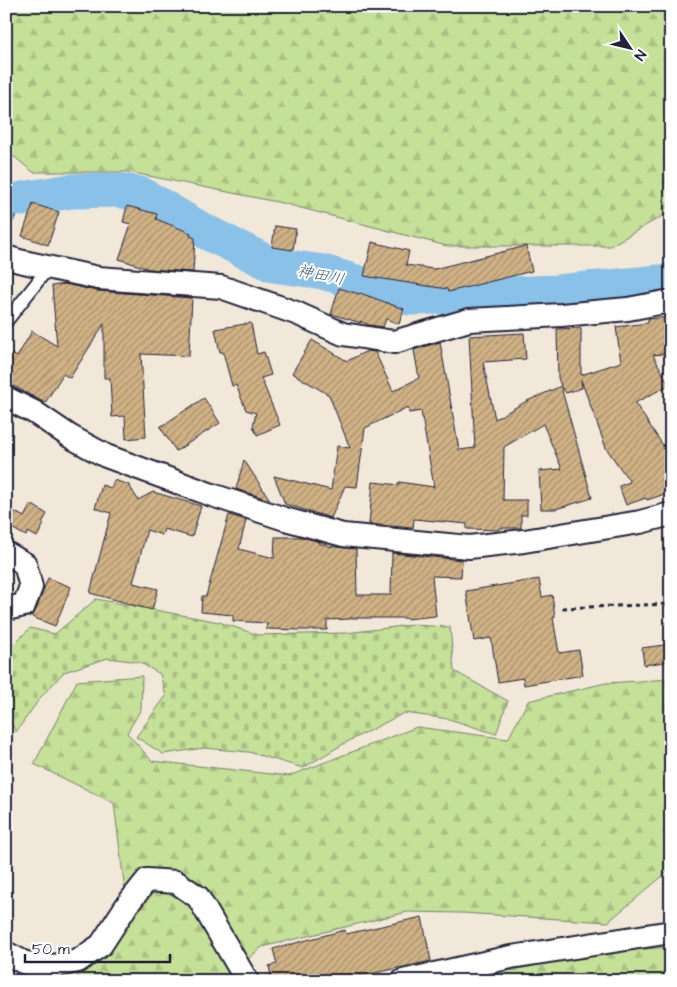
<svg xmlns="http://www.w3.org/2000/svg" width="677" height="987" font-family="'Architects Daughter','Klee One',sans-serif">
<style>
.forest{fill:url(#forest-firs);stroke:#748169}
.cemetery{fill:url(#cemetery-stones);stroke:#748169}
.lines{fill:none;stroke-linecap:round;stroke-linejoin:round}
.stream{stroke:#6081a3;stroke-width:5.5}
.river{stroke:#8ac1e8;stroke-width:35}
.building{fill:url(#building-hatch);stroke:#22223b}
.service-casing{stroke:#22223b;stroke-width:15}
.minor-casing{stroke:#22223b;stroke-width:26}
.path{stroke:#22223b;stroke-width:3;stroke-dasharray:5 4;stroke-linecap:butt}
.service{stroke:#fff;stroke-width:11}
.minor{stroke:#fff;stroke-width:22}
.labels{text-anchor:middle;stroke-width:4;stroke-linejoin:round;paint-order:stroke}
.water-label{font-size:16px;font-style:italic;fill:#465a78;stroke:#fff}
</style>
<defs>
<pattern id="forest-firs" width="22" height="20" patternUnits="userSpaceOnUse" patternTransform="scale(1.25)"><rect width="22" height="20" fill="#c5e097"/><path d="M5 1l3.5 6h-7zM16 11l3.5 6h-7z" fill="#a9c083"/></pattern>
<pattern id="cemetery-stones" width="16" height="16" patternUnits="userSpaceOnUse" patternTransform="scale(1.25)"><rect width="16" height="16" fill="#c5e097"/><path d="M2 7V4a2 2 0 0 1 4 0v3zM10 15v-3a2 2 0 0 1 4 0v3z" fill="#a9c083"/></pattern>
<pattern id="building-hatch" width="6" height="6" patternUnits="userSpaceOnUse" patternTransform="scale(1.25)"><rect width="6" height="6" fill="#d0b284"/><path d="M-1 1l2-2M0 6l6-6M5 7l2-2" fill="none" stroke="#a8906d"/></pattern>
</defs>
<rect width="100%" height="100%" fill="#f1e8da"/>
<filter id="ink" filterUnits="userSpaceOnUse"><feTurbulence type="fractalNoise" baseFrequency=".02" numOctaves="2"/><feDisplacementMap in="SourceGraphic" scale="10" xChannelSelector="R" yChannelSelector="G"/><feConvolveMatrix kernelMatrix="1 2 1 2 8 2 1 2 1" color-interpolation-filters="sRGB"/></filter>
<g filter="url(#ink)">
<g class="forest">
<path d="M6 6H671V211L610 246H447L282 203 129 172H33L6 150Z"/>
<path d="M142 676 141 709 127 733 152 761 289 776 417 727 508 739 528 701 606 683 671 679V869L608 922 462 913 407 912 262 947 228 976 233 981H75L125 891 114 803 34 764 77 681Z"/>
<path d="M671 947V981H456L604 952Z"/>
</g>
<path class="cemetery" d="M96 599 219 622 258 635 346 633 411 625 450 627 454 671 508 701 496 734 449 719 404 713 345 743 303 768 249 752 204 748 163 754 136 737 166 696 160 674 139 662 108 658 64 672 40 698 16 732 6 714V652L30 628 55 634Z"/>
<g class="lines">
<path class="stream" d="M6 191 22 199 6 231"/>
<path class="river" d="M22 199 71 191 117 190 141 194 206 232 273 265 323 272 409 298 557 292 671 281"/>
</g>
<g class="building">
<path d="M33 204 59 212 48 245 22 236Z"/>
<path d="M127 206 157 214 156 219 191 233 190 236 195 238 193 272 149 269 119 259 131 224 123 222Z"/>
<path d="M275 226 296 229 293 250 272 247Z"/>
<path d="M372 242 409 251 406 265 434 269 526 246 532 271 448 292 447 289 364 276Z"/>
<path d="M65 284 97 291 192 298 189 356 141 354 146 437 126 439 125 416 112 417 110 378H104V324L70 378 63 374 45 403 6 382V362L12 354 17 357 32 331 57 346 52 286Z"/>
<path d="M339 288 359 294 360 293 404 309 399 324 386 319 383 327 369 325 360 321 361 323 331 314Z"/>
<path d="M671 317V353L653 355 669 385 635 403 666 450 671 447V492L647 500 646 498 626 505 619 486 630 482 606 448 581 380 582 388 566 393 561 387 592 498 556 509H541L539 471 562 469 543 424 504 447 503 500H527V515H521V528H499V530L467 529V524L414 519 413 528 369 524 373 482 399 485V482L434 487 421 411 409 413 408 407 365 428 357 487 345 486 331 518 285 504 274 476 331 490 337 446 350 448 329 395 292 373 312 340 347 361 367 351 375 352 393 391 419 378 414 350 440 342 459 450 475 448 469 336 524 333 526 359 483 362 495 419 525 402 561 386 558 378 557 329 581 328V375L621 362 616 327 648 323V319Z"/>
<path d="M251 323 257 354 264 352 271 375 261 378 280 425 257 435 253 426 256 413 246 410 236 385 232 386 223 352H220L215 329Z"/>
<path d="M204 398 220 423 176 451 160 427Z"/>
<path d="M244 460 270 500 236 489Z"/>
<path d="M114 480 129 485 138 500 153 492 201 506 192 537 164 529 162 535 147 530 133 583 158 589 152 610 90 593 111 513 95 508 102 485 111 488Z"/>
<path d="M31 504 47 514 42 523 44 524 37 537 28 532 26 536 6 525V507L24 517Z"/>
<path d="M229 515 246 520 239 549 274 558 275 537H302L320 542 319 544H327V546L356 549 357 595H391L392 553 462 560 461 577 432 576 436 616 406 619V618H350V619L327 620V630H302L266 629 267 623 233 621V615L201 612 202 596H206Z"/>
<path d="M48 578 71 587 55 626 32 617 36 610Z"/>
<path d="M539 579 542 597 552 595 555 617 553 618 559 653 579 650 583 675 524 685 523 678 498 682 491 638 474 641 466 591Z"/>
<path d="M671 644V661L644 665 642 648Z"/>
<path d="M422 917 431 961 361 976V975L337 981H272L269 966 277 964 273 949 345 930 346 934Z"/>
</g>
<g class="lines">
<g class="service-casing">
<path id="service" d="M6 322 49 267"/>
</g>
<g class="minor-casing">
<g id="minor">
<path d="M6 257 19 261 98 278 221 287 296 313 343 334 394 342 469 320 561 315 628 309 665 302H671"/>
<path d="M6 398 34 412 71 437 106 456 212 495 285 519 343 535 469 547 524 541 640 522 671 514"/>
<path d="M6 553 25 564 31 587 24 605 6 609"/>
<path d="M6 953 25 963 54 966 78 961 101 945 127 905 147 880 176 882 198 897 247 981"/>
<path d="M403 981 511 957 665 933 671 931"/>
</g>
</g>
<path class="path" d="M562 608 671 604"/>
<use href="#service" class="service"/>
<use href="#minor" class="minor"/>
</g>
</g>
<g class="labels">
<g class="water-label">
<text transform="translate(321 274) rotate(12)" y="6">神田川</text>
</g>
</g>
<rect width="677" height="987" fill="none" stroke="#fff" stroke-width="25"/>
<rect x="12" y="12" width="652" height="962" fill="none" stroke="#22223b" stroke-width="2" filter="url(#ink)"/>
<g transform="translate(630 48) rotate(125)" stroke="#ffffff" stroke-width="4" paint-order="stroke">
<path d="M0-4L9 19L0 12L-9 19Z" fill="#22223b"/>
<text y="-8" font-size="14" font-weight="bold" text-anchor="middle" fill="#22223b">N</text>
</g>
<path d="M25 954v8h145v-8" fill="none" stroke="#22223b" stroke-width="2.5"/>
<text x="32" y="954" font-size="15" fill="#22223b" stroke="#ffffff" stroke-width="4" paint-order="stroke">50 m</text>
</svg>
